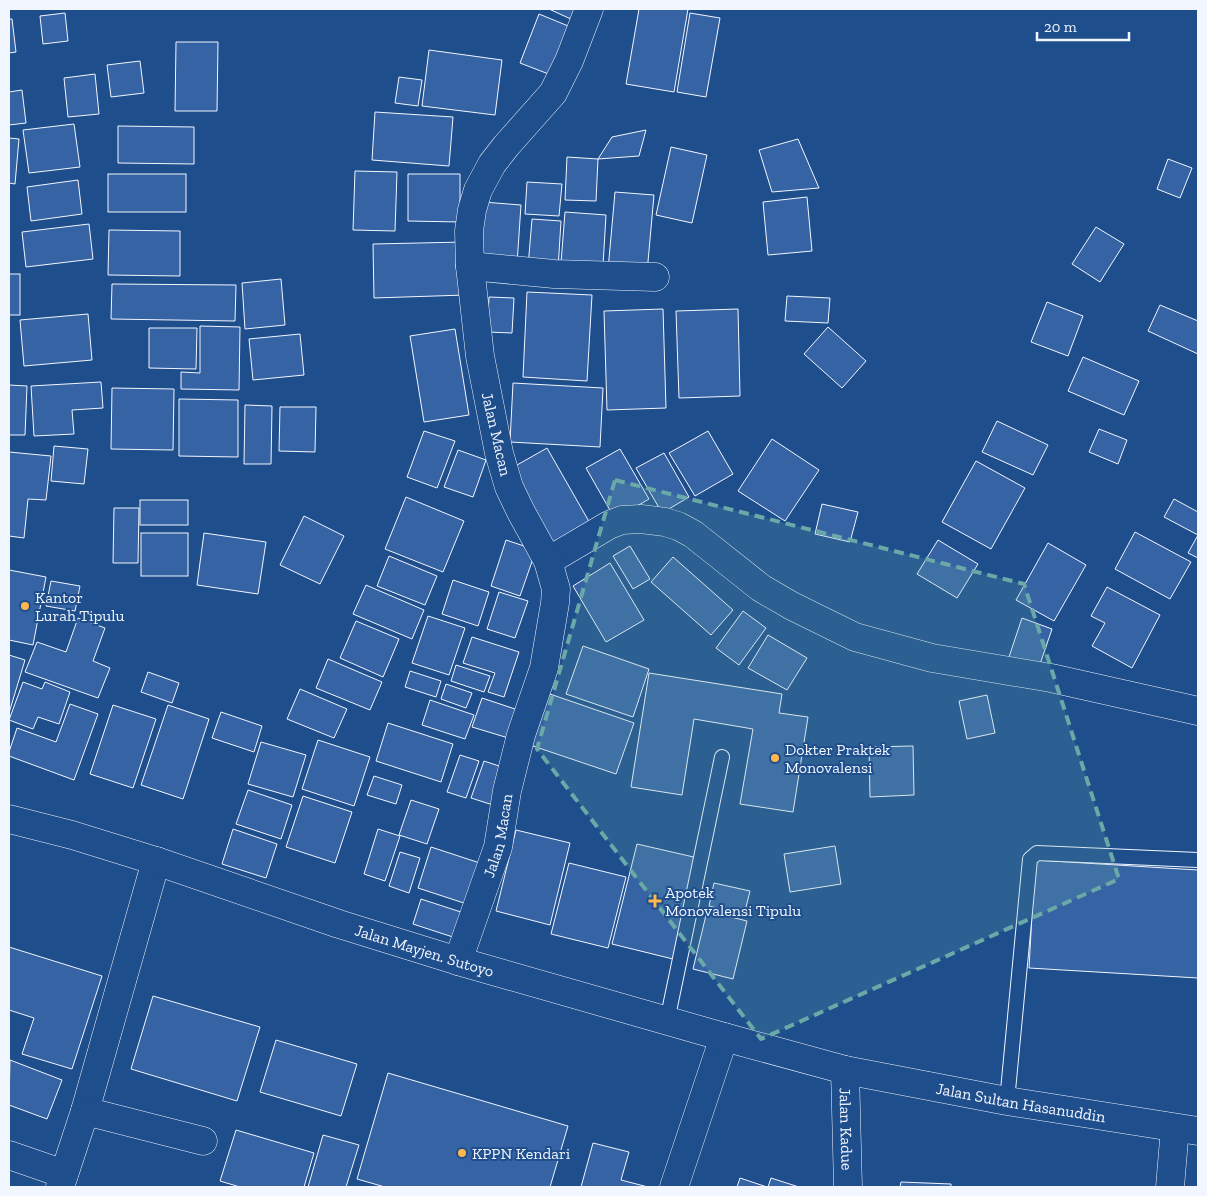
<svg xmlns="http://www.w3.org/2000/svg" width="1207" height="1196" font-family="'Zilla Slab',serif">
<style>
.building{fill:#3563a3;stroke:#f2f6ff}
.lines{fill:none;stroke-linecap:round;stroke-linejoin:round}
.lane-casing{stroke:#f2f6ff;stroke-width:16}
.street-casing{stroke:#f2f6ff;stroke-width:29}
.highway-casing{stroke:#f2f6ff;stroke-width:29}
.lane{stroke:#1f4e8c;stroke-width:14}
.street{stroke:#1f4e8c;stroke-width:28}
.highway{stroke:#1f4e8c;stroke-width:28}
.marked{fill:#6aa9a8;fill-opacity:0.2;stroke:#6aa9a8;stroke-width:4;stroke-dasharray:10 6;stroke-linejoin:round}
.poi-dot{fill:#ffb74d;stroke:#1f4e8c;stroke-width:2}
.labels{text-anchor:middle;stroke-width:4;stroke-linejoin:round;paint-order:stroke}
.street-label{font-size:16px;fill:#f2f6ff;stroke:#1f4e8c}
.poi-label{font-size:16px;fill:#f2f6ff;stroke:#1f4e8c;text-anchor:start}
</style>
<rect width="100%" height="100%" fill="#1f4e8c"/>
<g class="building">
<path d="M549 9H579L573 20Z"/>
<path d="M639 9H688L674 92 626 84Z"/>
<path d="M65 13 68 41 43 44 40 16Z"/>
<path d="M690 13 720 18 706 97 677 92Z"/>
<path d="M539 14 578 30 559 78 520 63Z"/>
<path d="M9 19H12L16 52 9 53Z"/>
<path d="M176 42H218L217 111H175Z"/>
<path d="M429 50 502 60 495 115 422 106Z"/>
<path d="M140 61 144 93 111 97 107 65Z"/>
<path d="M95 74 99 114 68 117 64 78Z"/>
<path d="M399 77 422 80 418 106 395 103Z"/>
<path d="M22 90 26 123 9 125V92Z"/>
<path d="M375 112 453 117 449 166 372 160Z"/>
<path d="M74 124 80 167 29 173 23 130Z"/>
<path d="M118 126 194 127V164L118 163Z"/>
<path d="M646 130 639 156 598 159 612 137Z"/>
<path d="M9 138 19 139 15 184 9 183Z"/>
<path d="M798 139 819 188 772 192 759 150Z"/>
<path d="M671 147 707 155 692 223 656 215Z"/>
<path d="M567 157 598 159 596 201 565 200Z"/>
<path d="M1168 159 1192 168 1180 198 1157 189Z"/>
<path d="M355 171 397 172 395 231 353 230Z"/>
<rect x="108" y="174" width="78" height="38"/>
<path d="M408 174H460V222L408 221Z"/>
<path d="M78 180 82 214 31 221 27 187Z"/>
<path d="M527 182 562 184 559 216 525 214Z"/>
<path d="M615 192 654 195 647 273 608 270Z"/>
<path d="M807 197 812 251 768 255 763 202Z"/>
<path d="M483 202 521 205 517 264 479 261Z"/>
<path d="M565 212 606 215 603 266 561 263Z"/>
<path d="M532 219 561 221 558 269 528 267Z"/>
<path d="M89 224 93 259 26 267 22 232Z"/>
<path d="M1096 227 1124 244 1100 282 1072 264Z"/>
<path d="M109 230 180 231V276L108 275Z"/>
<path d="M464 242 465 295 374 298 373 244Z"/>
<rect x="9" y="274" width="11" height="41"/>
<path d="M281 279 285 325 245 329 242 283Z"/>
<path d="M112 284 236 285 235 321 111 319Z"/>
<path d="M527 292 592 295 587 381 523 377Z"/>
<path d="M787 296 830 298 828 323 785 321Z"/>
<path d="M489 297 514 298 512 333 487 332Z"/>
<path d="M1047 302 1083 316 1068 356 1031 342Z"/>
<path d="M1160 305 1198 321V354L1148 331Z"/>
<path d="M663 309 666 408 607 410 604 311Z"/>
<path d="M738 309 740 396 679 398 676 311Z"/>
<path d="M88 314 92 360 24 366 20 320Z"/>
<path d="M200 326 240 327 239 390 181 389V372L200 373Z"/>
<path d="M828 327 866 361 842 388 804 354Z"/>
<path d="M149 328H197L196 369 149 368Z"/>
<path d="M455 329 469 415 424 422 410 336Z"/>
<path d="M300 334 304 375 253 380 249 339Z"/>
<path d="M1083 357 1139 381 1124 415 1068 391Z"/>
<path d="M101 382 103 408 72 410 74 434 34 436 31 386Z"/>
<path d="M513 383 603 388 600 447 510 442Z"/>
<path d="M9 385 27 386 25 435H9Z"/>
<path d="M112 388 174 389 173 450 111 449Z"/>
<path d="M179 399 238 400V457L179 456Z"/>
<path d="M245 405 272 406 271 464H244Z"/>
<path d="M280 407H316L315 452 279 451Z"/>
<path d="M997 421 1048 445 1033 475 982 452Z"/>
<path d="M1099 429 1127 440 1118 464 1089 452Z"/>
<path d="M424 431 455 441 437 488 407 477Z"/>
<path d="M708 431 733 474 695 496 669 453Z"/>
<path d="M772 439 819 470 785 521 738 491Z"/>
<path d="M54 446 88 449 84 484 51 481Z"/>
<path d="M547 448 591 525 554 546 510 469Z"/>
<path d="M620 449 649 499 615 519 586 468Z"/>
<path d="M458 450 486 460 473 497 444 487Z"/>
<path d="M9 452 51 456 46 500 28 499 24 538 9 536Z"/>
<path d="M664 453 689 497 662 513 636 468Z"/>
<path d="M976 461 1025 488 991 549 942 522Z"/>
<path d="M406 497 464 521 443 572 385 549Z"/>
<path d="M1174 499 1198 512V558L1188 553 1198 535 1164 517Z"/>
<rect x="140" y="500" width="48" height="25"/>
<path d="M822 504 858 512 850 542 815 534Z"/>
<path d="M114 508H139L138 563H113Z"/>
<path d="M304 516 344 536 320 584 280 565Z"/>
<path d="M1135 532 1191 562 1170 599 1115 569Z"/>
<rect x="141" y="533" width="47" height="43"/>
<path d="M204 533 266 542 258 594 197 585Z"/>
<path d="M506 540 536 550 520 596 491 586Z"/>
<path d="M938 540 978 564 957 598 917 574Z"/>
<path d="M1048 543 1086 565 1054 621 1016 600Z"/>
<path d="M630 546 650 579 633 589 613 556Z"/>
<path d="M389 556 437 576 425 605 377 586Z"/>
<path d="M673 557 733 610 711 635 651 582Z"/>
<path d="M610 563 644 620 606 642 573 586Z"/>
<path d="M9 570 46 577 33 645 9 640Z"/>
<path d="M453 580 489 592 478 626 442 614Z"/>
<path d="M51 581 80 586 75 611 46 606Z"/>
<path d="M366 585 424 610 412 639 353 614Z"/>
<path d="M1107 587 1160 615 1132 668 1092 646 1105 623 1091 616Z"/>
<path d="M499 592 528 601 515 638 487 629Z"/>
<path d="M743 611 766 628 739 665 716 648Z"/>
<path d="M428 616 465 628 449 675 412 663Z"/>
<path d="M78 618 105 628 93 661 110 668 98 698 25 672 37 642 66 652Z"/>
<path d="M1022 618 1052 629 1039 667 1009 657Z"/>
<path d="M356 621 399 639 383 677 340 658Z"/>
<path d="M768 635 807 658 787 690 748 668Z"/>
<path d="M472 637 519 652 504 697 488 692 495 673 463 663Z"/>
<path d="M583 646 649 669 633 717 566 694Z"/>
<path d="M9 655 25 660 9 713Z"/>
<path d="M328 659 382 682 370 710 316 688Z"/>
<path d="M456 665 490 676 484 692 451 681Z"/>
<path d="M410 671 441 681 436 697 405 687Z"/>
<path d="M148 672 179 683 172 703 141 692Z"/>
<path d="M649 673 782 694 779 713 808 717 793 812 740 804 753 729 694 719 682 795 631 787Z"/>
<path d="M23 682 42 689 45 682 70 692 59 724 38 717 33 729 9 720Z"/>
<path d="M446 684 472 693 466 708 441 699Z"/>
<path d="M300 689 347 709 334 738 287 719Z"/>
<path d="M547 693 634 723 616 774 530 745Z"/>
<path d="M987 695 995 733 967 739 959 701Z"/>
<path d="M482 698 524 712 515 740 472 727Z"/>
<path d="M430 700 474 715 465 739 422 725Z"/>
<path d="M70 704 98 714 74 780 9 756V752L17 728 56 742Z"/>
<path d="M113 705 156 719 133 788 90 774Z"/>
<path d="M168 705 209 719 183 799 141 785Z"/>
<path d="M221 712 262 726 254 752 212 738Z"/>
<path d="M388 723 453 744 441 782 376 761Z"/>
<path d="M318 740 370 757 354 806 302 789Z"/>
<path d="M261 742 306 755 293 797 248 784Z"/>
<path d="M913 746 914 795 870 797 869 747Z"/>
<path d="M460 755 479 761 466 798 447 792Z"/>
<path d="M484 761 505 768 493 805 471 798Z"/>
<path d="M374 776 402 785 396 804 367 795Z"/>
<path d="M248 790 292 805 281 839 236 824Z"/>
<path d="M303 796 352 812 335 863 286 847Z"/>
<path d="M411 800 439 809 427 844 399 835Z"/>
<path d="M233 829 277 844 266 878 222 864Z"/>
<path d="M378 829 400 836 385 881 364 874Z"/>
<path d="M516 830 570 843 550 925 496 911Z"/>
<path d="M637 844 698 858 673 959 612 944Z"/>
<path d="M835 846 841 884 790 892 784 854Z"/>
<path d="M431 847 489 866 476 907 418 888Z"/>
<path d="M400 852 420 858 409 893 389 886Z"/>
<path d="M1035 860 1198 870V978L1029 968Z"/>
<path d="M569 863 626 877 608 948 551 934Z"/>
<path d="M714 883 750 891 744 915 709 906Z"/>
<path d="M421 899 467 914 459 939 413 924Z"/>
<path d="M707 911 747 921 733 979 693 969Z"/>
<path d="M9 947 102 976 72 1069 22 1054 34 1018 9 1010Z"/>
<path d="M153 996 260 1027 237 1101 131 1069Z"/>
<path d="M276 1040 357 1064 341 1116 260 1092Z"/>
<path d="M10 1060 62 1080 47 1119 9 1105Z"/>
<path d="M388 1073 568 1126 550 1187H385L357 1179Z"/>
<path d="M236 1130 314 1153 304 1187H240L220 1181Z"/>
<path d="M323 1135 359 1145 346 1187H308Z"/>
<path d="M593 1143 629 1152 621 1180 648 1187H581Z"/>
<path d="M740 1178 767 1187H737Z"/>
<path d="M771 1178 799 1187H768Z"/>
<path d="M901 1182 951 1184V1187H900Z"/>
</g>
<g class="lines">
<g class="lane-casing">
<g id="lane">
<path d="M667 1021 722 757"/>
<path d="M1007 1101 1030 859 1037 853 1198 860"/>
</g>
</g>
<g class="street-casing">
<g id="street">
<path d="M470 266 554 274 655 277"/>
<path d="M548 561 609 525 622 520 641 519 665 522 678 526 693 534 761 588 792 606 855 637 932 658 1051 678 1198 711"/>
<path d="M156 861 85 1111 203 1141"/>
<path id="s1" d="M458 961 498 847 507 791 521 735 544 668 555 603 556 589 548 561 521 512 509 487 499 453 480 356 470 266 469 231 472 210 478 190 492 164 506 146 553 93 569 61 589 9"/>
<path id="s2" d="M845 1070 848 1187"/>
<path d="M9 1155 64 1174"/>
<path d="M60 1187 85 1111"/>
<path d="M674 1187 724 1037"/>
<path d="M1170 1187 1175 1128"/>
</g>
</g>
<g class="highway-casing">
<g id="highway">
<path id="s3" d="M9 819 72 835 156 861 339 924 458 961 724 1037 845 1070 1007 1101 1198 1131"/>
</g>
</g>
<use href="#lane" class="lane"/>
<use href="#street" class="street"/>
<use href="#highway" class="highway"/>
</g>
<path class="marked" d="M615 480 1024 584 1119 879 761 1039 537 749Z"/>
<g class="poi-dot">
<circle cx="25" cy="606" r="5"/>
<circle cx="775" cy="758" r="5"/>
<path d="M652.5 893.5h5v5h5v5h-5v5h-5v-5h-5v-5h5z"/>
<circle cx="462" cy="1153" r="5"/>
</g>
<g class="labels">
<g class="street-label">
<text transform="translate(497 434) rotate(77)" y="6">Jalan Macan</text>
<text dy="6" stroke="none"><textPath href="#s1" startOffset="132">Jalan Macan</textPath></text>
<text dy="6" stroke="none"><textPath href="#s3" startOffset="436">Jalan Mayjen. Sutoyo</textPath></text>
<text dy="6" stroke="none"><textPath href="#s3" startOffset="1052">Jalan Sultan Hasanuddin</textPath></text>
<text dy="6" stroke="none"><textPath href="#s2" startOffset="59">Jalan Kadue</textPath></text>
</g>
<g class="poi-label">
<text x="35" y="603">Kantor<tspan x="35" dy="18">Lurah Tipulu</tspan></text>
<text x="785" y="755">Dokter Praktek<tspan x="785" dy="18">Monovalensi</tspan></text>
<text x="665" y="898">Apotek<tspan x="665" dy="18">Monovalensi Tipulu</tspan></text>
<text x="472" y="1159">KPPN Kendari</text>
</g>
</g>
<rect width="1207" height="1196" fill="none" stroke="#f2f6ff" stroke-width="20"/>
<path d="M1037 32v8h92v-8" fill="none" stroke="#f2f6ff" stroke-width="2.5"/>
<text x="1044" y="32" font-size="15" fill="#f2f6ff" stroke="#1f4e8c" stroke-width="4" paint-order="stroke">20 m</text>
</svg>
